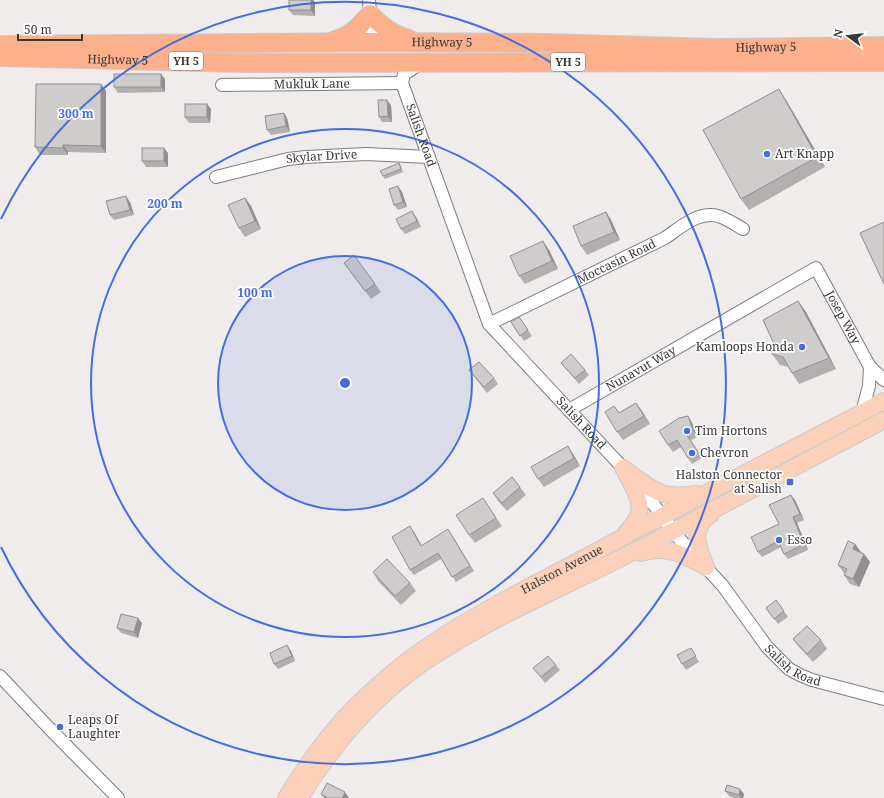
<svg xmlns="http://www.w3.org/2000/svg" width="884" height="798" font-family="'Noto Serif',serif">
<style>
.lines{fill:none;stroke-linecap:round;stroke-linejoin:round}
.minor-casing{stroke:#7f7c7b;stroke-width:14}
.major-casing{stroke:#cbcbcb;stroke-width:18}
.highway-casing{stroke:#cbcbcb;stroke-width:20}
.minor{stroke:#fff;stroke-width:12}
.major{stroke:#fdd0b9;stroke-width:16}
.highway{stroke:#fcb08b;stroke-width:18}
.wall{fill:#b2afaf}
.shaded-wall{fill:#918f8f}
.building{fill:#cfcccc;stroke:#918f8f}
.ring{fill:none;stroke:#476cdf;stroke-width:2}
.poi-dot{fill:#476cdf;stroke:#fff;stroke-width:1.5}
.labels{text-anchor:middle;stroke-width:3.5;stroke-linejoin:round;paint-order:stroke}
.shield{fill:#fff;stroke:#747272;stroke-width:1}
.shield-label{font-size:11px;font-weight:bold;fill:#383636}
.street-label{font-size:12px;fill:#383636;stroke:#fff}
.poi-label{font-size:12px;fill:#383636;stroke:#fff;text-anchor:start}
.centre{fill:#476cdf;stroke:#fff;stroke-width:2}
.ring-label{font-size:12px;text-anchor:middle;font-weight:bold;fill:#476cdf;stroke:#fff;stroke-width:3.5;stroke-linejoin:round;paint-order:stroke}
</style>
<rect width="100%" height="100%" fill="#f0ecec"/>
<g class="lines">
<g class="minor-casing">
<g id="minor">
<path d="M369 0 372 42"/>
<path id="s1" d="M421 63 404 74 402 83 489 324 623 468 654 505 677 536 723 586 767 647 789 669 800 675 812 680 884 699"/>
<path id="s2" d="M222 85 402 83"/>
<path id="s3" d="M216 177 288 159 306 157 366 154 429 157"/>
<path id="s4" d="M489 324 665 238C681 227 700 209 721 217 729 220 736 225 743 229"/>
<path id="s5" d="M569 410 816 268 870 367 884 380"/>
<path d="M862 412 869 386 870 367"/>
<path d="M0 676 48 727 118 798"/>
</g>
</g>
<g class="major-casing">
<g id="major">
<path d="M623 468C652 489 659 500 697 494"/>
<path d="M624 469C630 482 642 499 639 513 637 521 630 528 625 534"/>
<path d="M640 553C668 545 683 554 706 567"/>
<path d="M706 567C698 546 689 530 711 514"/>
<path id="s6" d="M286 798C305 767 326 737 351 711 372 690 394 670 418 653 474 613 538 583 599 550 693 499 789 451 884 401"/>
<path d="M300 798C332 746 373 698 423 663 484 621 552 593 617 560 707 514 795 467 884 420"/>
</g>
</g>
<g class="highway-casing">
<g id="highway">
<path d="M335 40C351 36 359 26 370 14 381 26 393 35 409 39"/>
<path id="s7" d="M0 45 372 42 547 43 715 48 884 46"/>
<path id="s8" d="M0 57 243 63 884 62"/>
</g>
</g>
<use href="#minor" class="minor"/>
<use href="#major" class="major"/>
<use href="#highway" class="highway"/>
</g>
<g class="wall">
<path d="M289 0H313L315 2V16L293 15 289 10Z"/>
<path d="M165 79V92L118 93 114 87Z"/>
<path d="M101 84 106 91V153L68 152V155H40L35 147Z"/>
<path d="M786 100 825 167 749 210 741 199Z"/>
<path d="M391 105 392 122H382L379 117Z"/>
<path d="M211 109 210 123H189L185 117Z"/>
<path d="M284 113 287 118 290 132 271 135 267 130Z"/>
<path d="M168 153V167H146L142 161Z"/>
<path d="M399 163 401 166 403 172 385 179 383 176Z"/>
<path d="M402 192 407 207 398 210 394 205Z"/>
<path d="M245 198 251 206 261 229 245 237 239 228Z"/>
<path d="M130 202 134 215 114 220 110 215Z"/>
<path d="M412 211 416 217 421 227 405 234 401 229Z"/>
<path d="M606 212 611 220 620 240 587 255 581 246Z"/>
<path d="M549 250 558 269 525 284 519 276Z"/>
<path d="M344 263 375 284 381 292 371 299Z"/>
<path d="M798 301 806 312 836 369 799 384 792 373 789 367 780 365 772 354Z"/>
<path d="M519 317 532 336 524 341 511 322Z"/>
<path d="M561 363 585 370 589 375 579 384 565 368Z"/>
<path d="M469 370 494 378 498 384 487 393Z"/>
<path d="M636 403 650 424 623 440 617 432 619 413Z"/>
<path d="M688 416 692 423 697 437 691 440 702 458 692 464 681 447 673 452 668 445Z"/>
<path d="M573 454 580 466 544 487 538 479Z"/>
<path d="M520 487 526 495 507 511 498 501 493 493Z"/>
<path d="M795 500 804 520 797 523 808 550 788 559 784 554 781 547 762 557 758 552 779 524Z"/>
<path d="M488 506 502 526 475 543 469 535Z"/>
<path d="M448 529 474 571 456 582 441 559 414 575 410 570 414 531 422 546Z"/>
<path d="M855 544 861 553 864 554 870 562 859 587 850 584 844 575 845 574 844 573 838 565Z"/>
<path d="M373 572 410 583 416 591 401 605 378 581Z"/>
<path d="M776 600 788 617 778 624 766 608Z"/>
<path d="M142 623 138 638 121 633 117 628Z"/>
<path d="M793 639 821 640 827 649 813 662 799 647Z"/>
<path d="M691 648 699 662 686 670 682 664Z"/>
<path d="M291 651 295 661 278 669 274 664Z"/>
<path d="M556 665 560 670 545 683 533 668Z"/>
<path d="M725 791 744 794 743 798H734L729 796Z"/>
<path d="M321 794 349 798H324Z"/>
</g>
<g class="shaded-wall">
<path d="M311 0H313L315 2V16L311 10Z"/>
<path d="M161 74 165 79V92L161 87Z"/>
<path d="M101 84 106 91V153L101 146Z"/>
<path d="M779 89 786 100 825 167 817 157Z"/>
<path d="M387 100 391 105 392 122 388 116Z"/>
<path d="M207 104 211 109 210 123 207 117Z"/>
<path d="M284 113 287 118 290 132 286 126Z"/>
<path d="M63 145 68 152V155L63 148Z"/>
<path d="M164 148 168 153V167L164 161Z"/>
<path d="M398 186 402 192 407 207 403 202Z"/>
<path d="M126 196 130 202 134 215 130 210Z"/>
<path d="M245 198 251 206 261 229 255 221Z"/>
<path d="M412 211 416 217 421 227 417 221Z"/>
<path d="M606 212 611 220 620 240 614 232Z"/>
<path d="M543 241 549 250 558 269 552 261Z"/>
<path d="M798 301 806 312 836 369 829 358Z"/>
<path d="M636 403 642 411 650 424 644 416Z"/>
<path d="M688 416 692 423 697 437 693 430Z"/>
<path d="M568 446 573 454 580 466 574 458Z"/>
<path d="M791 495 795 500 804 520 800 514Z"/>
<path d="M793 517 797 523 808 550 804 544Z"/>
<path d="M855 544 861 552 859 557 853 549Z"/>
<path d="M864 554 870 562 859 587 853 579Z"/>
<path d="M138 618 142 623 138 638 134 632Z"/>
<path d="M287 645 291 651 295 661 292 656Z"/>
<path d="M740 789 744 794 743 798H741L739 795Z"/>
<path d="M345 792 349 798H342Z"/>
</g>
<g class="building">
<rect x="289" y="0" width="22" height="10"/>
<rect x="114" y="74" width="47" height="13"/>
<path d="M36 84H101V146L63 145V148L35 147Z"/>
<path d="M779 89 817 157 741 199 703 130Z"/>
<path d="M378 100H387L388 116 379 117Z"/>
<rect x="185" y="104" width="22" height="13"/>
<path d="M284 113 286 126 267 130 265 116Z"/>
<rect x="142" y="148" width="22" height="13"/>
<path d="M399 163 401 169 383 176 380 171Z"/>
<path d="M398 186 403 202 394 205 389 189Z"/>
<path d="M126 196 130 210 110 215 106 201Z"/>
<path d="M245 198 255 221 239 228 228 205Z"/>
<path d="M412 211 417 221 401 229 396 219Z"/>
<path d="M606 212 614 232 581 246 573 226Z"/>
<path d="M884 222V284L860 233Z"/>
<path d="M543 241 552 261 519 276 510 256Z"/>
<path d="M354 255 375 284 365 291 344 263Z"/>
<path d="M798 301 829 358 792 373 783 357 772 354 774 344 763 320Z"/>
<path d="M519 317 528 330 520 336 511 322Z"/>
<path d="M571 354 585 370 575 378 561 363Z"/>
<path d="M479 362 494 378 484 387 469 370Z"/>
<path d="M636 403 644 416 617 432 605 412 614 406 619 413Z"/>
<path d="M688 416 693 430 686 434 698 452 688 458 677 440 668 445 659 431 679 418Z"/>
<path d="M568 446 574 458 538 479 531 467Z"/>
<path d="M512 477 520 487 502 503 493 493Z"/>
<path d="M791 495 800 514 793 517 804 544 784 554 778 541 758 552 751 537 779 524 769 505Z"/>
<path d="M483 498 496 518 469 535 456 515Z"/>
<path d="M410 526 421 546 448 529 470 566 452 577 438 553 410 570 392 537Z"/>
<path d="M848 541 855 544 853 549 864 554 853 579 844 575 847 569 838 565Z"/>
<path d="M387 559 410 583 395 596 373 572Z"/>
<path d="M776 600 784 611 774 619 766 608Z"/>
<path d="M121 614 138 618 134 632 117 628Z"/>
<path d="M807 626 821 640 807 654 793 639Z"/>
<path d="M287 645 292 656 274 664 270 653Z"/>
<path d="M691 648 696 656 682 664 677 655Z"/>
<path d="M548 656 556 665 541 677 533 668Z"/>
<path d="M327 783 345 792 342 798H328L321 794Z"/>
<path d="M727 785 740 789 739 795 725 791Z"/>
</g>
<circle cx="345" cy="383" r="127" fill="#476cdf" fill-opacity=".12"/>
<g class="ring">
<circle cx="345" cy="383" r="127"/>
<circle cx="345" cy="383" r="254"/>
<path d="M1 219A381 381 0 1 1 1 547"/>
</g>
<g class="poi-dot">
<circle cx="767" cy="154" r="4"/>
<circle cx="802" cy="347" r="4"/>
<circle cx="687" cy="431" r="4"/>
<circle cx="692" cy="453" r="4"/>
<rect x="786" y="478" width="8" height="8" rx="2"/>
<circle cx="779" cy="540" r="4"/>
<circle cx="60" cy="727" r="4"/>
</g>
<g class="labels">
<g class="shield">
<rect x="169" y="52" width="34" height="18" rx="3"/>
<rect x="551" y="53" width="34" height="18" rx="3"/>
</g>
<g class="shield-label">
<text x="186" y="65">YH 5</text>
<text x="568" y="66">YH 5</text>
</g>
<g class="street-label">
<text dy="4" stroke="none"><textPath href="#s7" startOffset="442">Highway 5</textPath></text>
<text dy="4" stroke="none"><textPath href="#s7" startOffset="766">Highway 5</textPath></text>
<text dy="4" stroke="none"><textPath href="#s8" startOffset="118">Highway 5</textPath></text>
<text dy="4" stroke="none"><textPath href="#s2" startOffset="90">Mukluk Lane</textPath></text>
<text dy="4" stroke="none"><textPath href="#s1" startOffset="85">Salish Road</textPath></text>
<text dy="4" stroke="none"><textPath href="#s3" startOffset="108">Skylar Drive</textPath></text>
<text dy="4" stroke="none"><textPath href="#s4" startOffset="142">Moccasin Road</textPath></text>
<text dy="4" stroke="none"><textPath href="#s5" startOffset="341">Josep Way</textPath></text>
<text dy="4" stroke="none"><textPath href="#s5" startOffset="83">Nunavut Way</textPath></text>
<text dy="4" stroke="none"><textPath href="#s1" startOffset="421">Salish Road</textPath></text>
<text dy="4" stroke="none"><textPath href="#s6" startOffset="364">Halston Avenue</textPath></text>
<text dy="4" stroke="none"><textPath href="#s1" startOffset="745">Salish Road</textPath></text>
</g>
<g class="poi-label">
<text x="775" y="158">Art Knapp</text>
<text x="794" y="351" text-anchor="end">Kamloops Honda</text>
<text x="695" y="435">Tim Hortons</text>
<text x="700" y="457">Chevron</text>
<text x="782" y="479" text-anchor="end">Halston Connector<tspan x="782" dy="14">at Salish</tspan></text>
<text x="787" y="544">Esso</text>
<text x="68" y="724">Leaps Of<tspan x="68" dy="14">Laughter</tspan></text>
</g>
</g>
<circle cx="345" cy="383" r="6" class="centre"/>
<g class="ring-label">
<text x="76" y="118">300 m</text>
<text x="165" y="208">200 m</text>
<text x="255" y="297">100 m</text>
</g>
<g transform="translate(848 36) rotate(285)" stroke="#ffffff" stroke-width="3" paint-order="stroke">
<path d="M0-3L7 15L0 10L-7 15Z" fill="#383636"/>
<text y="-6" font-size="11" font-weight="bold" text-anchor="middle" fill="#383636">N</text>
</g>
<path d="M18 34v6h64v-6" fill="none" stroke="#383636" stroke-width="2"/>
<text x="24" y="34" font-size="12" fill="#383636" stroke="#ffffff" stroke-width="3" paint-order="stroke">50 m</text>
</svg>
